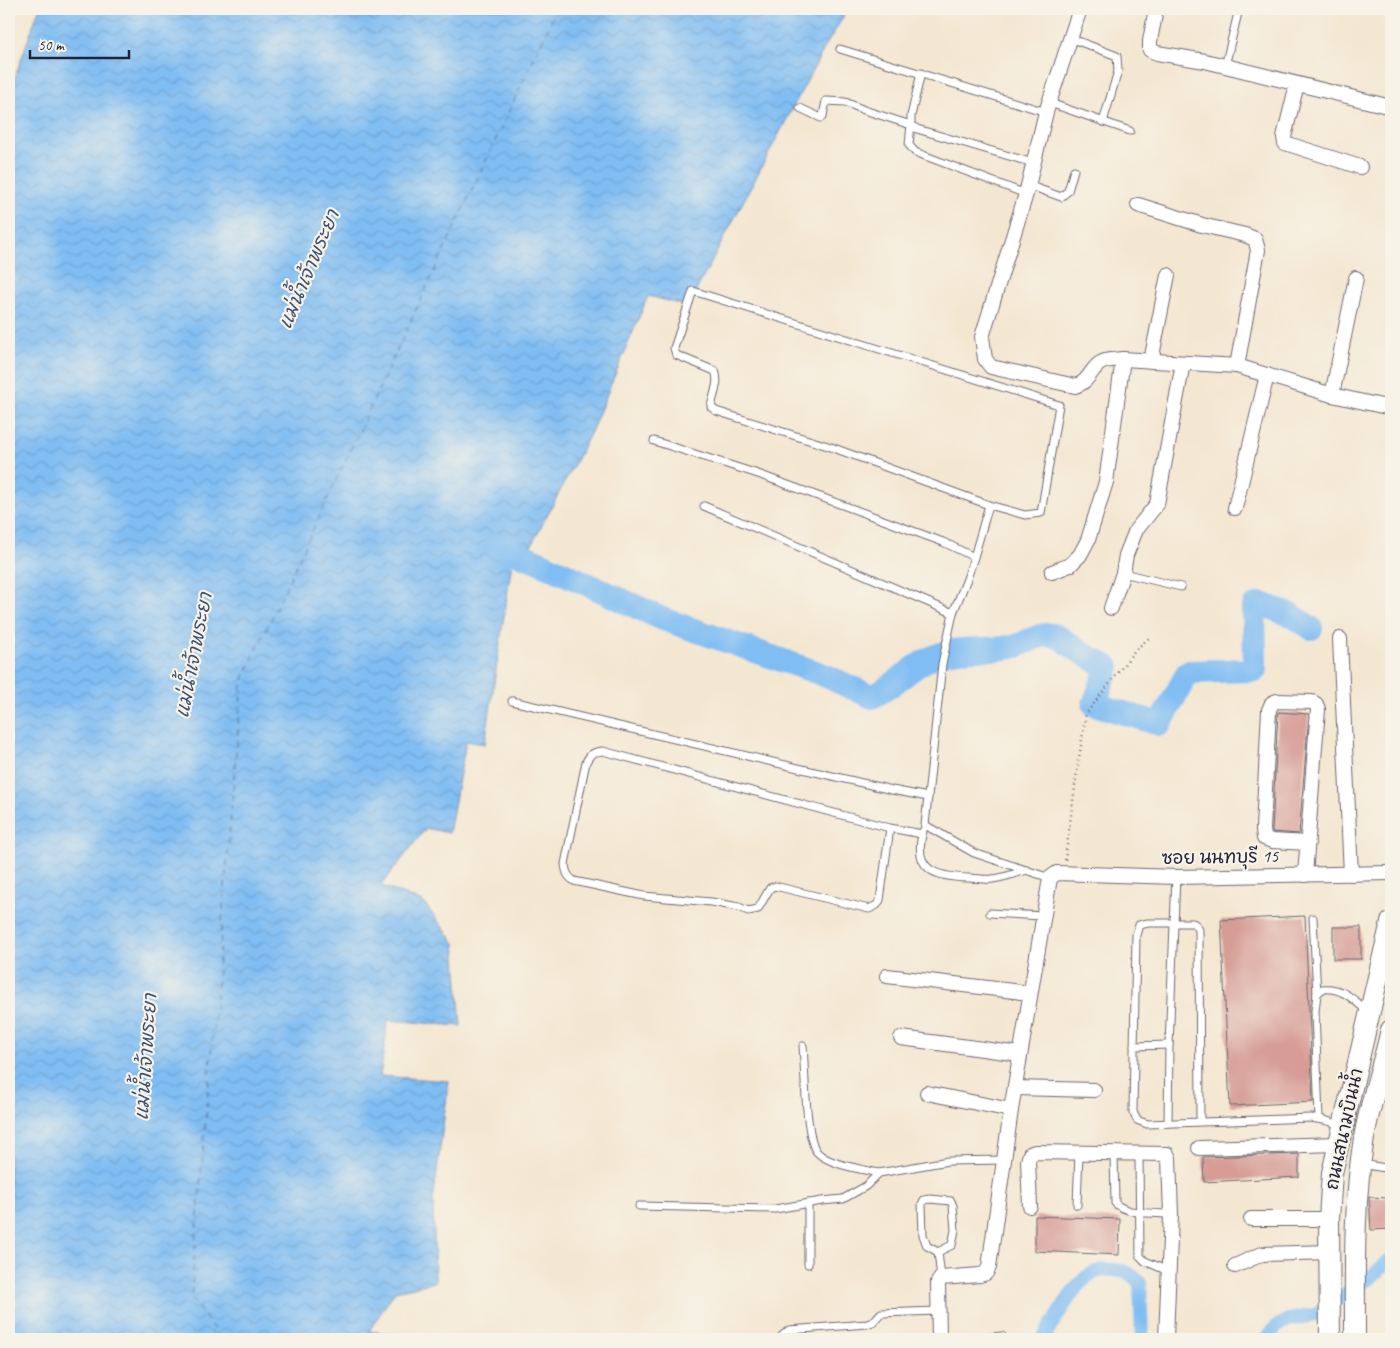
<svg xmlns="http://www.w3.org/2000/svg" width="1400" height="1348" font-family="Caveat,'Playpen Sans Thai',sans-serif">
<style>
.water{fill:url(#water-waves);stroke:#517097}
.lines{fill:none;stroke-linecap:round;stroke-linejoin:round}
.canal{stroke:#80bdf3;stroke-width:14}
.river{stroke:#80bdf3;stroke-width:24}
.ferry{stroke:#3e5072;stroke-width:1;stroke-dasharray:6 5;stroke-linecap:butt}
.building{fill:#d69c95}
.service-casing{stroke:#6c6770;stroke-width:9}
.minor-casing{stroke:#6c6770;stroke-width:16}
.secondary-casing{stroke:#6c6770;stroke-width:22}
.path{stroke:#6c6770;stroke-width:2.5;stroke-dasharray:1 4;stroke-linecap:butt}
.service{stroke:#fff;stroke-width:7}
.minor{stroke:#fff;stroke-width:14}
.secondary{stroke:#fff;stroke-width:20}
.labels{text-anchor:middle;stroke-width:4.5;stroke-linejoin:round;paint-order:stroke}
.street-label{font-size:18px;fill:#22223b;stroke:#f7f3e8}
.water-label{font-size:19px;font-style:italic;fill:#3e5072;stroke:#f7f3e8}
</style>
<defs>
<pattern id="water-waves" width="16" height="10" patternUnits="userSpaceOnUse" patternTransform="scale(1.25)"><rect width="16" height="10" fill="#80bdf3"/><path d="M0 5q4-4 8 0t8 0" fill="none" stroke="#6ea2d1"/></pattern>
</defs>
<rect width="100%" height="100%" fill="#f7f3e8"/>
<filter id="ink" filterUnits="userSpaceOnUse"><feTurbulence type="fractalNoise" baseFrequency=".02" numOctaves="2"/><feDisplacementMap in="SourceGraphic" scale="10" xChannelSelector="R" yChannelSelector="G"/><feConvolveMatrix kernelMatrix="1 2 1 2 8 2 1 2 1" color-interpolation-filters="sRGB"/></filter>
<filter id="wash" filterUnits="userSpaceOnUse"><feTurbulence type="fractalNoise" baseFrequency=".0096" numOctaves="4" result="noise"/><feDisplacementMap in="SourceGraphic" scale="20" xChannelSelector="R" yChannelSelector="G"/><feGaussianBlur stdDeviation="1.12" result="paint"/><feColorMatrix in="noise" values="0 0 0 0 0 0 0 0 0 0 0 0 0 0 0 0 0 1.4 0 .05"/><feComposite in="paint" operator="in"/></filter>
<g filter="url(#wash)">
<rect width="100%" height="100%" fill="#f4e7d2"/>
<path class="water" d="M39 9H848L826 45 688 306 648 296 591 432 520 567 512 562 485 744 466 741 449 833 426 828 381 886 423 902 455 943 461 1026 388 1020 380 1076 449 1081 433 1200 435 1282 395 1291 369 1331 408 1336V1339H9V94Z"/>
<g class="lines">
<g class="canal">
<path d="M1043 1339C1053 1322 1075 1284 1091 1274 1101 1268 1118 1269 1128 1273 1133 1275 1137 1280 1140 1283L1142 1339"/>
<path d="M1266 1339 1276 1327 1288 1320 1314 1315 1371 1277 1391 1259"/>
</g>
<path class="river" d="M496 545 537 561 663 619 824 675 872 697C897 685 917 660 944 653 967 646 992 652 1016 646 1027 643 1039 633 1052 635 1063 637 1069 645 1078 650 1088 657 1098 662 1108 667L1094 704 1160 724 1188 672 1255 670 1254 607 1262 604 1293 616 1311 628"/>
<path class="ferry" d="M221 1339 191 1298 242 681 557 9"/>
</g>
<g id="blocks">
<g class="building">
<path d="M1278 712 1309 714 1299 834 1272 832Z"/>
<path d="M1305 916 1313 1102 1230 1106 1221 920Z"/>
<rect x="1333" y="927" width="28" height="32"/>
<path d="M1299 1154V1177L1204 1182 1203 1157Z"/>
<path d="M1369 1197 1391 1198V1229L1371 1230Z"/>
<path d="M1035 1216 1120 1219 1119 1255 1035 1251Z"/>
</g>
</g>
</g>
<g filter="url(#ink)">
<use href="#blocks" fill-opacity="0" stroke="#6c6770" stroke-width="1"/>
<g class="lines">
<g class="service-casing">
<g id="service">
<path d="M1070 38 1117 56 1118 71 1103 122"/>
<path d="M840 49 1046 112"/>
<path d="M1225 66 1239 9"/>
<path d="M921 73 911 116V125L917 129 1033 163"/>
<path d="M1050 103 1130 131"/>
<path d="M800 108 821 118 823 116 826 101 845 102 864 110 911 125 909 145 915 152 1026 194"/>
<path d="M1028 185 1061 197 1068 191 1074 170"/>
<path d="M654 441 758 474 943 542 974 557 967 579 953 613 942 664 925 825 974 853 1050 878"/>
<path d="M704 506 953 613"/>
<path d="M974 557 989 505 831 447 716 411 711 407C713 395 720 382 715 371L676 355 674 348 693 291 1059 405 1041 513 1025 515 989 505"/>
<path d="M1123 573 1181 587"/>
<path d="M512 701 892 790 928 797"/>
<path d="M890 828 603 751C593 752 590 754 586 762L565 864C566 872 567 876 574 881L644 896 711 902 739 907 748 911 758 909 770 888 775 886 869 909 877 905 880 900 890 828 922 834"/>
<path d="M923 831C912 871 936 877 969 878 976 878 985 880 992 879 1004 878 1016 873 1027 870"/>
<path d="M990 913 1043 916"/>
<path d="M1313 918 1317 994"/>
<path d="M803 1046C805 1067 805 1138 817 1152 829 1165 862 1169 879 1173"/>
<path d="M1134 1046 1169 1045"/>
<path d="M1319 1119 1315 1011 1317 994 1322 989C1342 987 1353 999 1367 1011"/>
<path d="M1200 1122 1199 930 1196 925 1193 923H1148L1139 925 1136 935 1133 1112 1137 1120 1147 1124 1311 1118 1324 1120 1341 1125"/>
<path d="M1168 1123 1169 1045 1176 877"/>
<path d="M1114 1153 1115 1203C1126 1215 1156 1213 1171 1214"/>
<path d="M1139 1154 1140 1256 1145 1261 1168 1271"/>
<path d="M1361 1164 1391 1169"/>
<path d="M930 1199 951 1201 953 1206 955 1230 952 1245 938 1252 927 1246 923 1235 922 1204 924 1200Z"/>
<path d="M1077 1205 1079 1153"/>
<path d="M639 1206 775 1209 822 1201 843 1199 866 1186 879 1173 948 1161 1004 1160"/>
<path d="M938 1252 941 1278"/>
<path d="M808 1264V1203"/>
<path d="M781 1339V1337L789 1330 867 1324 873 1322 881 1313 938 1311"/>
<path d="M976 1339 1002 1336"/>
</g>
</g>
<g class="minor-casing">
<g id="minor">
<path d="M1080 9 1046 112 1026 194 982 337 985 359 991 367 1075 386C1089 382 1089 372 1099 364 1105 359 1116 360 1123 359L1237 366 1332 395 1391 408"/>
<path d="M1156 9 1150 41V50L1157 53 1205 61 1391 107"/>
<path d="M1297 84 1284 137 1285 143 1360 167"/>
<path d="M1138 205 1202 225 1245 235 1255 239 1258 250 1237 366"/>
<path d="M1151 361 1168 275"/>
<path d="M1332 395 1356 278"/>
<path d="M1235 508 1267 375"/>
<path d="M1052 572 1070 565 1080 555 1088 540 1106 482 1123 359"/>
<path d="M1111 608 1123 573 1126 555 1136 530 1157 504 1183 363"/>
<path d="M1340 639 1351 874"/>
<path d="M1305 875 1318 709 1316 704 1312 702 1277 701 1272 703 1269 710 1263 829 1264 838 1272 841 1308 843"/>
<path d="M887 976 1030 993"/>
<path d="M901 1038 1020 1054"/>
<path d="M1015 1088 1094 1090"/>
<path d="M927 1093 1011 1110"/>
<path d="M1199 1148 1338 1144"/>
<path d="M1030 1206 1028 1161 1030 1154 1035 1152 1167 1154 1169 1158 1171 1214 1166 1339"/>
<path d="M1251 1219H1329"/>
<path d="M1235 1266 1262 1254 1329 1252"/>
<path d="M939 1339 938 1282 941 1278 980 1275 986 1273 989 1267 1011 1110 1050 878 1057 873 1176 877 1391 873"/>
</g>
</g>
<g class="secondary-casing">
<g id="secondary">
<path d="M1330 1339 1329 1219 1332 1173 1391 922"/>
<path d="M1355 1339C1355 1272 1353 1205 1364 1138 1370 1102 1383 1066 1391 1030"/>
</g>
</g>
<path class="path" d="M1065 860 1078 764 1086 714 1136 649 1149 638"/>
<use href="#service" class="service"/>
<use href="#minor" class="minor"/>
<use href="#secondary" class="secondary"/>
</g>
</g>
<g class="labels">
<g class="street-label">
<text transform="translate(1220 857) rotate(-1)" y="6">ซอย นนทบุรี 15</text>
<text transform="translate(1344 1129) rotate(-78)" y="6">ถนนสนามบินน้ำ</text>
</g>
<g class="water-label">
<text transform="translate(308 269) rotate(-67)" y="7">แม่น้ำเจ้าพระยา</text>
<text transform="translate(193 655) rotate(-79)" y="7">แม่น้ำเจ้าพระยา</text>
<text transform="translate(145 1057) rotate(-86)" y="7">แม่น้ำเจ้าพระยา</text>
</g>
</g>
<rect width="1400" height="1348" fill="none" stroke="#f7f3e8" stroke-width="30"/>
<path d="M30 50v8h99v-8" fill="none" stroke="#22223b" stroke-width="2.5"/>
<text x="38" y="50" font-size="15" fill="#22223b" stroke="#f7f3e8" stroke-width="4" paint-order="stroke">50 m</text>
</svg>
